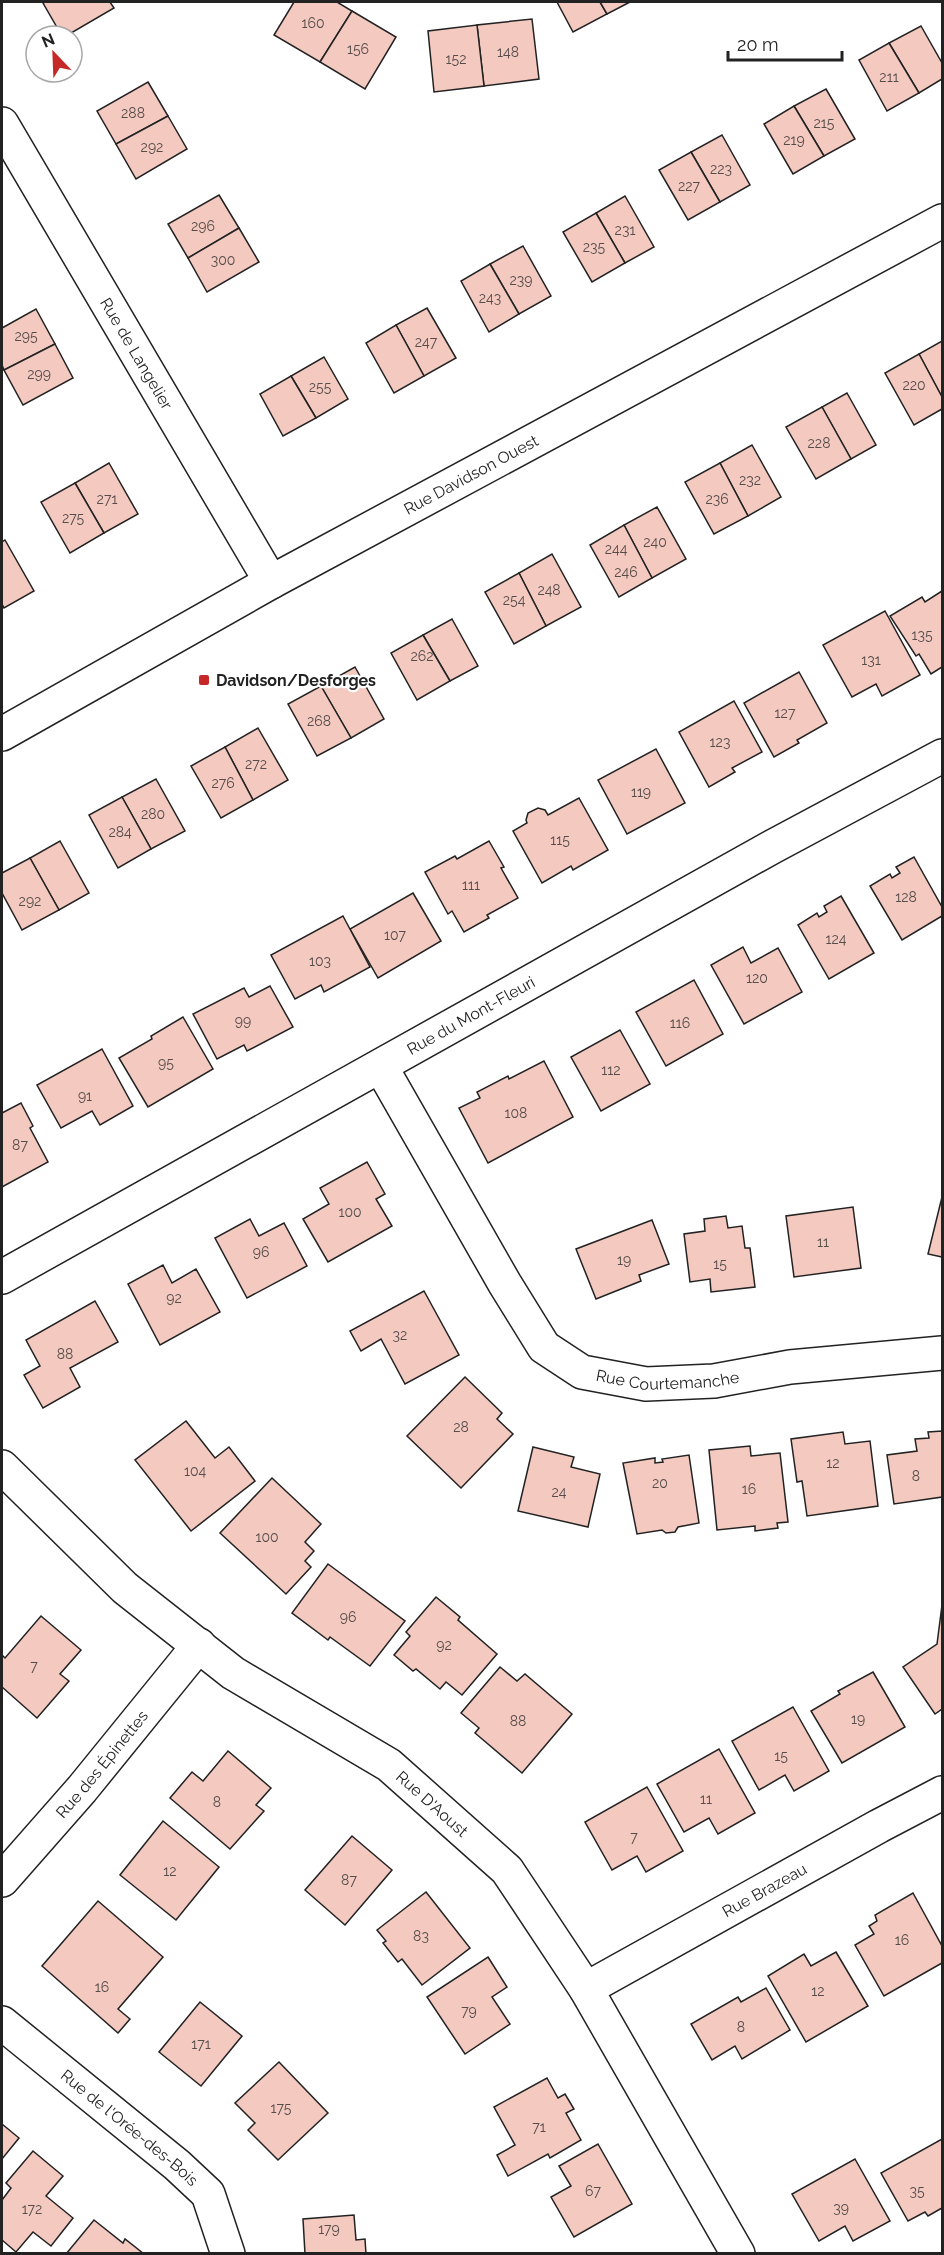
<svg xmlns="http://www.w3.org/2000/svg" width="944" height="2255" font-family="Raleway,sans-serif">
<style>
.building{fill:#f3c9c0;stroke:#222;stroke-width:1.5}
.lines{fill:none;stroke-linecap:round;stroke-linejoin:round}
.minor-casing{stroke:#222;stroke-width:36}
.minor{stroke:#fff;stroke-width:33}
.poi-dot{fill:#c62828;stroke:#fff;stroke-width:2}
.labels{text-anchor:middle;stroke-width:4.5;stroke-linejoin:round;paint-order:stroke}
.number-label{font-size:14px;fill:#564c4a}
.street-label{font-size:16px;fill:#222;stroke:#fff}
.poi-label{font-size:16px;font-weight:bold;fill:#222;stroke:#fff;text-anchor:start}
</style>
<rect width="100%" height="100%" fill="#fff"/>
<g class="building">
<path d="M45 2H110L114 8 66 36H62L43 3Z"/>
<path d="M294 2H337L352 11 320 62 274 35Z"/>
<path d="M557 2H600L607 14 573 32Z"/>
<path d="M600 2H630L607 14Z"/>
<path d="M352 11 396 37 365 89 320 62Z"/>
<path d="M532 19 539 79 484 86 477 25Z"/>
<path d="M477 25 484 86 434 92 428 31Z"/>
<path d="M921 26 942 63V79L919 93 889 43Z"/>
<path d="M889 43 919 93 887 111 859 60Z"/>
<path d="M148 82 168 116 116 144 97 111Z"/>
<path d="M826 89 855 139 824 156 794 106Z"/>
<path d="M794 106 824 156 793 174 764 124Z"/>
<path d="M168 116 187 149 136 179 116 144Z"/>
<path d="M722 135 750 185 720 202 691 152Z"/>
<path d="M691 152 720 202 688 220 659 170Z"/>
<path d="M219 195 239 228 188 258 168 224Z"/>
<path d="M625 196 654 247 625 263 596 213Z"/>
<path d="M596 213 625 263 592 282 563 232Z"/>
<path d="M239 228 259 262 207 292 188 258Z"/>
<path d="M523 246 551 296 519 314 490 264Z"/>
<path d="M490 264 519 314 489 332 461 281Z"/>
<path d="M427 308 456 358 424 376 396 325Z"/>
<path d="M36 309 55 344 4 370 2 365V328Z"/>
<path d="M396 325 424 376 394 393 366 343Z"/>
<path d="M942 341V397L919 354Z"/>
<path d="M55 344 73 378 23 405 4 370Z"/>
<path d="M919 354 942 397V409L914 425 885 373Z"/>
<path d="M324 357 348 399 316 418 291 376Z"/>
<path d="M291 376 316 418 283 436 260 394Z"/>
<path d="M847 393 876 445 851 459 822 407Z"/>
<path d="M822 407 851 459 816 479 786 427Z"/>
<path d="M752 445 781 497 748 516 720 463Z"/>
<path d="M109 463 138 514 104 533 75 483Z"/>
<path d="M720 463 748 516 714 534 685 482Z"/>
<path d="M75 483 104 533 70 553 41 502Z"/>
<path d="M657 507 686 559 652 578 624 525Z"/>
<path d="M624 525 652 578 619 597 590 545Z"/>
<path d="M5 540 34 591 4 608 2 604V542Z"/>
<path d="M552 554 581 607 546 626 519 573Z"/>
<path d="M519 573 546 626 514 644 485 592Z"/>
<path d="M942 591V667L931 674 919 654 916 656 890 616 922 597 925 602Z"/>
<path d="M885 611 920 675 882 696 876 684 852 697 823 645Z"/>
<path d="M452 619 478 666 450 681 423 635Z"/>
<path d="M423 635 450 681 417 700 391 653Z"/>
<path d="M355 667 384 719 351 738 321 686Z"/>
<path d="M799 672 827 723 797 740 799 743 774 757 744 703Z"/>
<path d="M321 686 351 738 317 756 288 704Z"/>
<path d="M734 701 762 752 732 768 735 772 709 787 679 732Z"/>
<path d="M258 728 288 780 253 800 225 747Z"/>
<path d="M225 747 253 800 221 818 191 766Z"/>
<path d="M656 749 685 803 627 834 598 780Z"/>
<path d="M156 779 185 831 151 849 122 797Z"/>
<path d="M122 797 151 849 118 868 89 815Z"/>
<path d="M579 798 608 850 573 870 571 866 542 883 513 831 527 823 526 820 528 813 538 808 545 810 548 815Z"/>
<path d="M60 841 89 893 59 910 30 858Z"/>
<path d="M489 841 504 867 501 868 518 898 487 915 489 918 464 932 452 911 448 914 425 872 455 856 457 859Z"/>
<path d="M914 857 942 907V916L902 940 870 886 890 874 892 878 900 873 896 867Z"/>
<path d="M30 858 59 910 22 930 2 893V873Z"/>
<path d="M413 893 441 941 378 978 350 929Z"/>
<path d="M841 896 874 953 829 979 798 925 817 913 819 917 827 912 824 906Z"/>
<path d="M343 916 370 967 324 992 321 985 295 999 271 955Z"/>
<path d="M743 947 751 963 778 948 802 992 744 1024 711 965Z"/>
<path d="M694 980 723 1034 666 1066 636 1012Z"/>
<path d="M270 986 293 1027 247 1051 244 1045 217 1059 193 1014 244 988 249 997Z"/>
<path d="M183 1017 213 1069 148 1107 119 1058 152 1039 151 1036Z"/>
<path d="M620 1030 650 1084 601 1111 571 1057Z"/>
<path d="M102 1049 133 1106 100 1125 92 1111 61 1128 37 1085Z"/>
<path d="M544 1061 573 1117 488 1163 459 1108 480 1098 477 1092 508 1076 509 1079Z"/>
<path d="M21 1103 33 1126 30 1128 48 1162 2 1187V1113Z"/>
<path d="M367 1162 385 1194 376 1199 392 1226 328 1262 303 1219 329 1204 320 1188Z"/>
<path d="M942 1197V1257L928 1254Z"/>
<path d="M853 1207 861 1268 794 1277 786 1216Z"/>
<path d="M726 1216 728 1228 742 1226 745 1248H750L755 1287 711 1292 710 1279 690 1282 684 1234 705 1231 704 1219Z"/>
<path d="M250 1219 259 1236 284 1223 307 1266 247 1298 215 1238Z"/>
<path d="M652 1220 669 1264 639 1275 641 1281 596 1299 576 1249Z"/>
<path d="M163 1265 172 1283 196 1269 220 1312 160 1345 128 1284Z"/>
<path d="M424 1291 459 1355 405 1384 381 1339 361 1351 350 1331Z"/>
<path d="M95 1301 118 1342 70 1368 80 1387 43 1408 24 1375 40 1366 26 1340Z"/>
<path d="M465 1377 502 1413 497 1419 513 1434 461 1488 407 1436Z"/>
<path d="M186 1421 215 1458 229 1447 255 1481 191 1531 135 1460Z"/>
<path d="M942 1431V1497L894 1504 887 1455 917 1451 915 1439 929 1438 928 1432Z"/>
<path d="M843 1432 845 1444 870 1441 878 1506 807 1516 802 1481 797 1482 791 1439Z"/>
<path d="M750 1446 751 1456 780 1453 788 1522 777 1523 778 1528 755 1531V1526L717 1530 709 1450Z"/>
<path d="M533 1447 574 1457 571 1467 600 1474 588 1527 518 1511Z"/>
<path d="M689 1455 699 1523 678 1527 675 1532 666 1533 662 1530 637 1534 623 1463 655 1458V1463L663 1462 662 1459Z"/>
<path d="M272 1478 321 1524 305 1542 314 1551 305 1561 311 1567 286 1594 220 1533Z"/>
<path d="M328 1564 405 1621 370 1666 330 1637 328 1640 292 1613Z"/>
<path d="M436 1597 460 1617 458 1620 497 1654 462 1695 446 1682 440 1689 416 1669 413 1671 394 1655 410 1636 406 1632Z"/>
<path d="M942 1605V1709L935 1714 903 1667 937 1644Z"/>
<path d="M41 1616 81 1650 60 1674 69 1681 37 1718 2 1687V1655L5 1658Z"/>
<path d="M500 1667 517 1681 525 1674 572 1714 522 1773 475 1733 479 1728 461 1713Z"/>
<path d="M873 1672 905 1727 842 1763 811 1711 840 1694 838 1691Z"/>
<path d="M793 1707 829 1771 794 1791 785 1775 759 1790 732 1741Z"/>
<path d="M719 1749 755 1813 718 1834 709 1818 684 1832 657 1784Z"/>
<path d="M228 1751 271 1788 256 1805 264 1811 230 1849 170 1798 192 1772 203 1781Z"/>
<path d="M647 1787 683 1851 646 1872 637 1856 612 1870 585 1822Z"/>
<path d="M163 1821 219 1867 176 1920 120 1875Z"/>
<path d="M352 1836 392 1870 345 1925 305 1890Z"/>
<path d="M426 1892 470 1948 422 1985 402 1959 398 1962 383 1943 386 1941 377 1930Z"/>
<path d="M913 1893 942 1946V1963L884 1996 855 1945 874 1934 869 1926 877 1921 875 1915Z"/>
<path d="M98 1901 163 1957 118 2009 130 2019 118 2033 42 1966Z"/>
<path d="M836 1952 868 2006 806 2042 768 1976 804 1954 811 1966Z"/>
<path d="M488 1957 507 1987 492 1997 510 2024 465 2054 427 1997Z"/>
<path d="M766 1988 790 2030 742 2059 735 2046 712 2060 691 2024 738 1997 741 2002Z"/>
<path d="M200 2002 242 2036 201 2086 159 2052Z"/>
<path d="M279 2062 328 2113 278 2160 248 2130 255 2123 235 2103Z"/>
<path d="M547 2078 558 2098 565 2094 574 2109 566 2113 581 2140 550 2158 548 2154 508 2176 497 2155 515 2145 494 2107Z"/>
<path d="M2 2124 19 2138 2 2159Z"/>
<path d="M942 2139V2208L928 2216 925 2212 908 2221 881 2173Z"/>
<path d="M598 2144 632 2204 574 2237 551 2197 571 2186 559 2166Z"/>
<path d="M33 2151 63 2176 46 2196 73 2218 51 2246 33 2232 16 2252 2 2240V2200L11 2188 6 2183Z"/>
<path d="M855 2159 890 2221 853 2241 845 2226 819 2241 792 2194Z"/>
<path d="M354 2215 356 2240 365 2239 366 2254H305L303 2219Z"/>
<path d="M94 2220 123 2243 125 2239 144 2254H66Z"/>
</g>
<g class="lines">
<g class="minor-casing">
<g id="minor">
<path id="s1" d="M2 124 271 582"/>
<path id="s2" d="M2 734 271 582 942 221"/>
<path id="s3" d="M381 1067 505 1284 544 1347 582 1372 646 1384 714 1381 790 1367 942 1353"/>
<path id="s4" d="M2 1277 772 847 942 756"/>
<path id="s5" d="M2 1467 125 1588 233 1673 389 1765 507 1870 586 1989 738 2254"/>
<path id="s6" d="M2 1880 82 1789 199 1645"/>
<path id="s7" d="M586 1989 879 1826 942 1793"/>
<path id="s8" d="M2 2023 177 2165 208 2194 228 2254"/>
</g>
</g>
<use href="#minor" class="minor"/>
</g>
<rect class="poi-dot" x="198" y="674" width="12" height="12" rx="3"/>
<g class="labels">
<g class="number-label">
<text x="313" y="28">160</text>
<text x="358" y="54">156</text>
<text x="508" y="57">148</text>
<text x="456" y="64">152</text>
<text x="889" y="82">211</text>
<text x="133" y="118">288</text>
<text x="824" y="128">215</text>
<text x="794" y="145">219</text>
<text x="152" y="152">292</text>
<text x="721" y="174">223</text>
<text x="689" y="191">227</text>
<text x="203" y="231">296</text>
<text x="625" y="235">231</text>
<text x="594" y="252">235</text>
<text x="223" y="265">300</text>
<text x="521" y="285">239</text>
<text x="490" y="303">243</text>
<text x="26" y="341">295</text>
<text x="426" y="347">247</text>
<text x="39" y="379">299</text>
<text x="914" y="390">220</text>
<text x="320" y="392">255</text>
<text x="819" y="448">228</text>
<text x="750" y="485">232</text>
<text x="107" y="504">271</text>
<text x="717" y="504">236</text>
<text x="73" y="523">275</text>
<text x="655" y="547">240</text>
<text x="616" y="554">244</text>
<text x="626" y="577">246</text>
<text x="549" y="595">248</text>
<text x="514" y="605">254</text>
<text x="922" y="640">135</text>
<text x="422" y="661">262</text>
<text x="871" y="665">131</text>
<text x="785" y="718">127</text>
<text x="319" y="726">268</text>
<text x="720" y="747">123</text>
<text x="256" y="769">272</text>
<text x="223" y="788">276</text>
<text x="641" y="797">119</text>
<text x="153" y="819">280</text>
<text x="120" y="837">284</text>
<text x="560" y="845">115</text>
<text x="471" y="890">111</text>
<text x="906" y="902">128</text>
<text x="30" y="906">292</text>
<text x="395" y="940">107</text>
<text x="836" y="944">124</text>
<text x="320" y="966">103</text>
<text x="757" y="983">120</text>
<text x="243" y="1026">99</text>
<text x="680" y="1028">116</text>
<text x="166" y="1068">95</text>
<text x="611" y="1075">112</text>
<text x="85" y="1101">91</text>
<text x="516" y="1118">108</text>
<text x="20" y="1150">87</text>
<text x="350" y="1217">100</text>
<text x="823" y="1247">11</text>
<text x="261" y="1257">96</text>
<text x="624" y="1265">19</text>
<text x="720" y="1269">15</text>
<text x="174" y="1303">92</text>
<text x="400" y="1340">32</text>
<text x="65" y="1359">88</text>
<text x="461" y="1432">28</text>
<text x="833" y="1468">12</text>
<text x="195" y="1476">104</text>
<text x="916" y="1481">8</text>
<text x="660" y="1488">20</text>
<text x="749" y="1494">16</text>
<text x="559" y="1497">24</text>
<text x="267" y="1542">100</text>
<text x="348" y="1622">96</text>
<text x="444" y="1650">92</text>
<text x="34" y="1671">7</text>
<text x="858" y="1724">19</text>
<text x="518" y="1726">88</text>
<text x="781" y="1761">15</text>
<text x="706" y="1804">11</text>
<text x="217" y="1807">8</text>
<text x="634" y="1842">7</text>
<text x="170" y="1876">12</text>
<text x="349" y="1885">87</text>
<text x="421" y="1941">83</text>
<text x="902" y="1945">16</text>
<text x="102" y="1992">16</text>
<text x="818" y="1996">12</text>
<text x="469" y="2016">79</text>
<text x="741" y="2032">8</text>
<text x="201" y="2049">171</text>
<text x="281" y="2113">175</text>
<text x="539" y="2132">71</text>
<text x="593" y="2196">67</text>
<text x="917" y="2196">35</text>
<text x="841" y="2213">39</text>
<text x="32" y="2214">172</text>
<text x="329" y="2234">179</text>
</g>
<g class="street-label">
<text dy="6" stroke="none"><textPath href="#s1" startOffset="266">Rue de Langelier</textPath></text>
<text dy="6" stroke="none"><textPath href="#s2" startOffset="536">Rue Davidson Ouest</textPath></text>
<text dy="6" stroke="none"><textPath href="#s4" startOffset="537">Rue du Mont-Fleuri</textPath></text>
<text dy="6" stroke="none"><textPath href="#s3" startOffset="456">Rue Courtemanche</textPath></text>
<text dy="6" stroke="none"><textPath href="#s6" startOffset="153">Rue des Épinettes</textPath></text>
<text dy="6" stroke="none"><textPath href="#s5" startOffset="549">Rue D'Aoust</textPath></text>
<text dy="6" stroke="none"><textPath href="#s7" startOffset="204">Rue Brazeau</textPath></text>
<text dy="6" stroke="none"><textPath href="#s8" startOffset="165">Rue de l'Orée-des-Bois</textPath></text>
</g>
<g class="poi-label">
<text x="216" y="686">Davidson/Desforges</text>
</g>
</g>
<rect width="944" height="2255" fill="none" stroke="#222222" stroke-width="6"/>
<g transform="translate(54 54) rotate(337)"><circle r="28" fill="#ffffff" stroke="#a7a7a7" stroke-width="1.5"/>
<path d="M0-4.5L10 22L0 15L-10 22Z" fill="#c62828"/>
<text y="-9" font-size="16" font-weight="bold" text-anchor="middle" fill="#222222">N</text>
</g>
<path d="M728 51v9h114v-9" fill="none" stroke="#222222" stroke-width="3"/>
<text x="737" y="51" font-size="18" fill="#222222" stroke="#ffffff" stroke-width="4.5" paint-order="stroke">20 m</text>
</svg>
